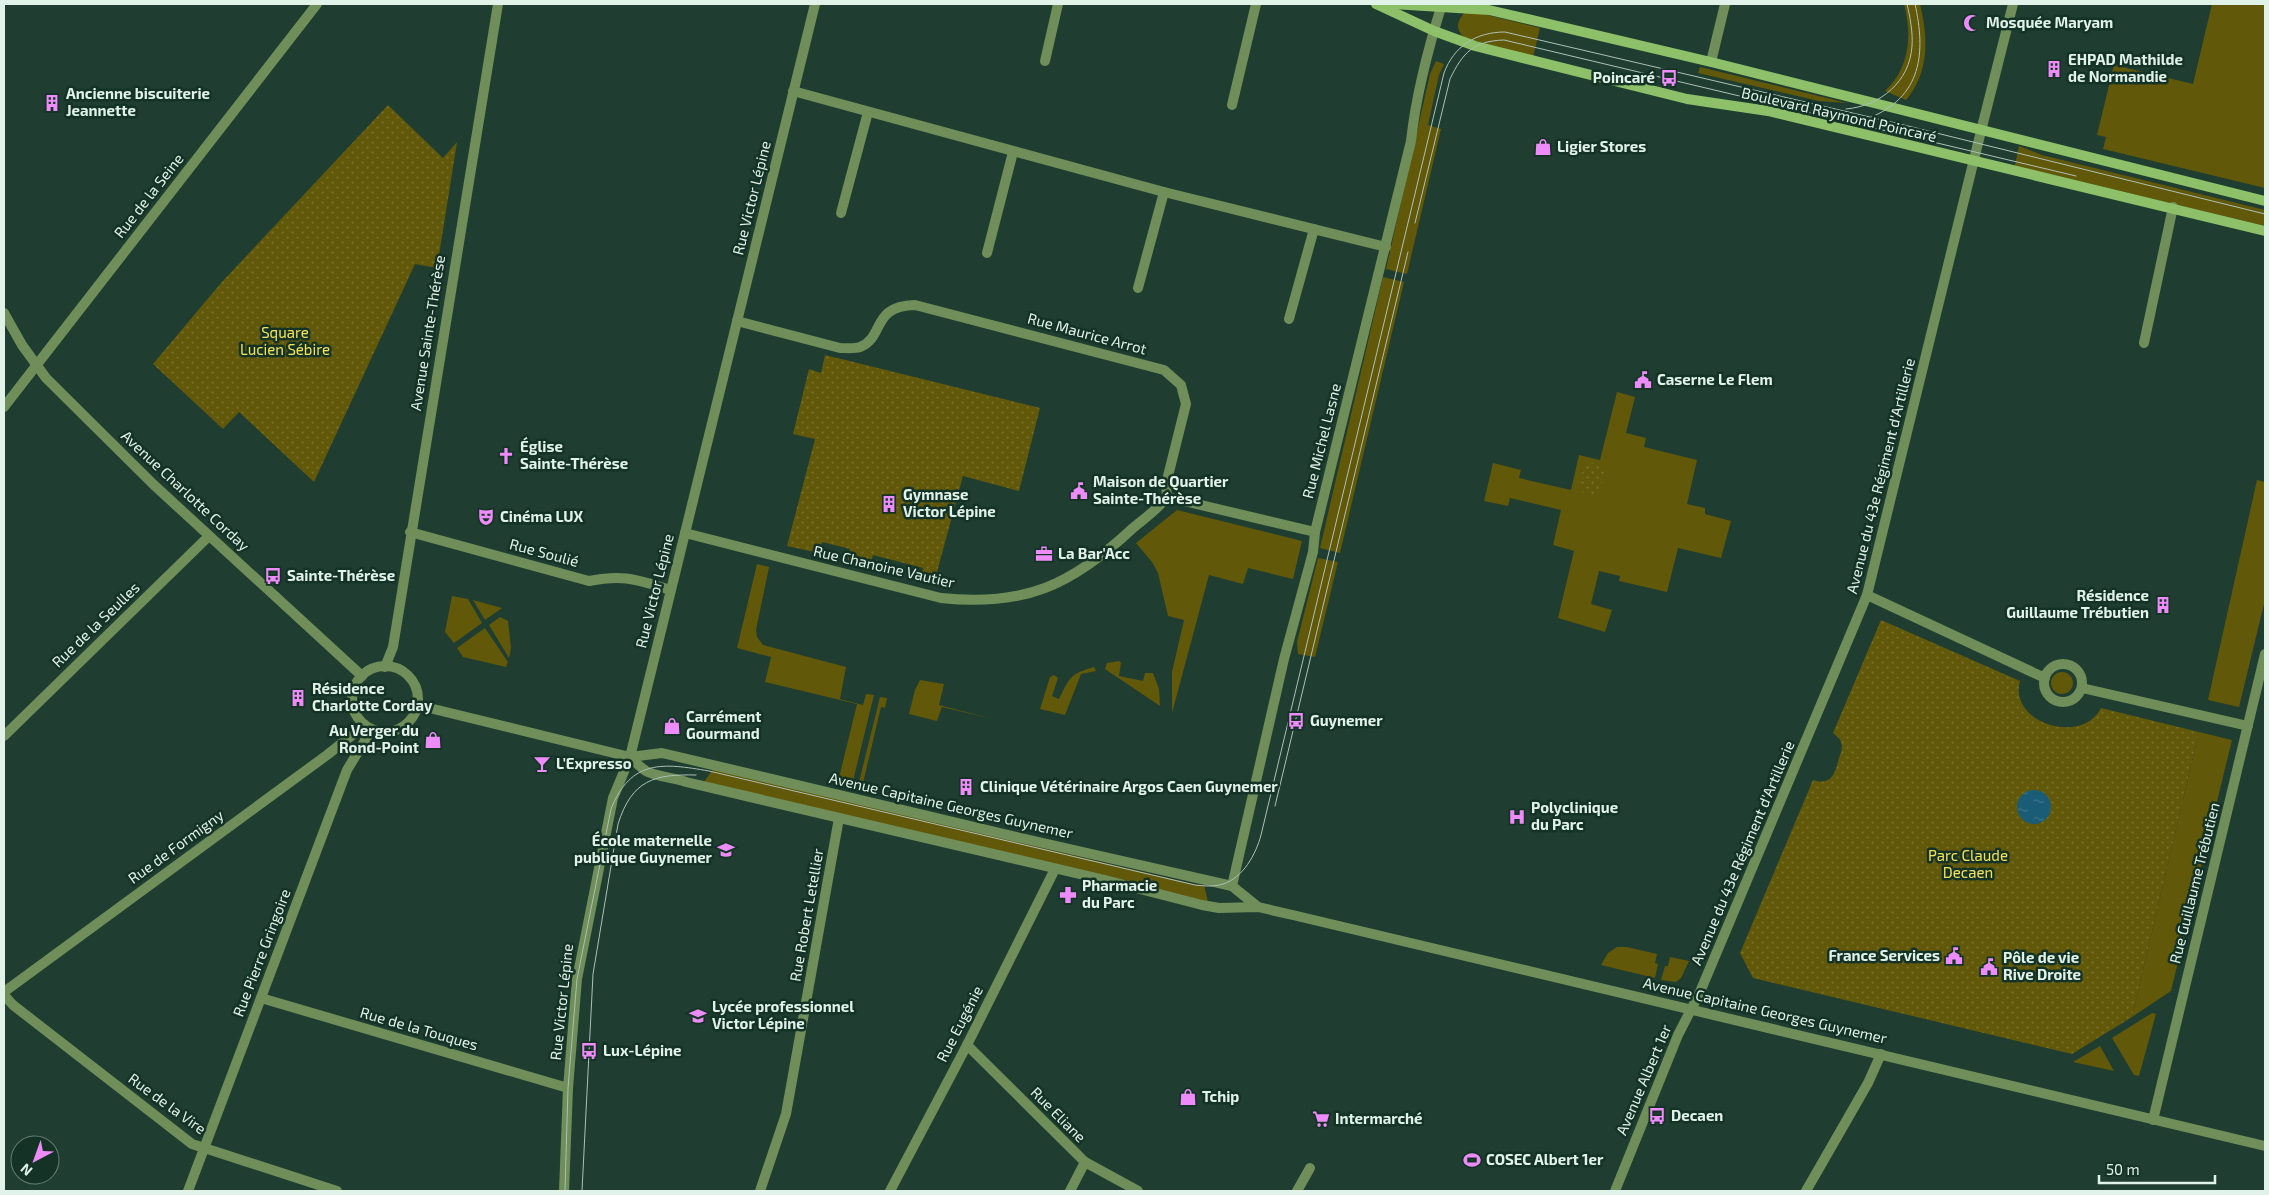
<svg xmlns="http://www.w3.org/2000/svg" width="2269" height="1195" font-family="'Exo 2',sans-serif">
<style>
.grass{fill:#625809}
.park{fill:url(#park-dots)}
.water{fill:url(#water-ripples)}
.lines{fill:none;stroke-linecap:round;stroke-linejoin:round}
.minor{stroke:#6f8e59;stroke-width:10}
.tertiary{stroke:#6f8e59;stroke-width:10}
.secondary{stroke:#8ec069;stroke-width:10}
.tram{stroke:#acc1b7;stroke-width:1}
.labels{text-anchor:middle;stroke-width:5;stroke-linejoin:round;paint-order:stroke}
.poi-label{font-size:15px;font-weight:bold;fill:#e1f2e9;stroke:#143326;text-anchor:start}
.street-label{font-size:15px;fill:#e1f2e9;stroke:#143326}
.park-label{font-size:15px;fill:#f6e257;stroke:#143326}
</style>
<defs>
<pattern id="park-dots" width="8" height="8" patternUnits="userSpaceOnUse" patternTransform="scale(1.25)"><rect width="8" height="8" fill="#625809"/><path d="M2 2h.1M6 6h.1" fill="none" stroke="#78702d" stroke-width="1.8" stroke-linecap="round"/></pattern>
<pattern id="water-ripples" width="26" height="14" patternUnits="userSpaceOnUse" patternTransform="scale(1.25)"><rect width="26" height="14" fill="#1a5c76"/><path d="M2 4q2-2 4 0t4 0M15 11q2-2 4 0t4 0" fill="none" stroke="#3b748a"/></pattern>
</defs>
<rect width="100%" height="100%" fill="#1f3d30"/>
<g class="grass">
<path d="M1904 4H1920C1928 37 1930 72 1906 100L1885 91C1910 68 1912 35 1904 4Z"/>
<path d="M2212 4H2265V188L2103 149 2106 137 2097 135 2114 65 2193 84Z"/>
<path d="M1466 12 1483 14 1540 28 1533 57 1465 38C1455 30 1456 20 1466 12Z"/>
<path d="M1436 61 1444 64 1439 75 1428 125 1441 129 1407 274 1386 269 1430 74Z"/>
<path d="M1700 67 1847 103 1819 101 1698 73Z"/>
<path d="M2019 146 2042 155 2265 210V226L2050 174 2014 169Z"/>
<path d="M1383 277 1404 282 1340 553 1320 548Z"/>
<path d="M1617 392 1635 397 1626 433 1646 438 1644 447 1697 460 1687 504 1705 508V514L1731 521 1721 558 1678 548 1667 592 1619 581 1620 576 1599 571 1591 604 1612 610 1605 632 1558 618 1574 551 1553 545 1561 510 1510 498 1508 506 1484 501 1493 463 1521 470 1519 478 1571 490 1579 455 1600 460Z"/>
<path d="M2257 480 2265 482V600L2239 707 2208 700Z"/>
<path d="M1177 510 1302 541 1293 579 1248 568 1243 584 1209 575 1172 713V672L1184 620 1168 616 1158 573 1152 562 1136 543Z"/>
<path d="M1318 558 1338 562 1315 657 1298 654 1297 642Z"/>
<path d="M757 564 769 567 756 630 757 637 763 645 846 667 840 699 863 705 866 694 874 695 853 781 839 778 857 704 765 682 771 657 737 648Z"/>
<path d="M452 596 468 599 482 623 454 643 445 632Z"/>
<path d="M473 600 502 608 485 620Z"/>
<path d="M500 617 508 621 511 648 509 658 489 625Z"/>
<path d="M485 628 508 662 506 667 463 657 457 648Z"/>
<path d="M1119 661 1121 663 1119 676 1143 681 1145 673H1153L1159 689 1160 706 1105 669 1107 663Z"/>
<path d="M1094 667 1096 671 1081 674 1065 715 1040 709 1050 677 1054 675 1058 678 1052 696 1059 699C1070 677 1070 674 1094 667Z"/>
<circle cx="2062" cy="683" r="11"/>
<path d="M920 680 944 684 939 705 993 719 942 707 937 721 909 714 915 690Z"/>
<path d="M880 697 887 698 885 708 881 707 863 783 859 782Z"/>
<path d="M2199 732 2232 740 2171 991 2132 1017Z"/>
<path d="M713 769 1193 884 1204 885 1208 902 704 782Z"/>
<path d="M1617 947H1627L1657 954 1655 963 1658 964 1655 978 1601 965 1608 953Z"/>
<path d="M1670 957 1689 961 1681 978 1676 982 1661 980 1665 966H1668Z"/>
<path d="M2152 1013 2156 1014 2139 1076 2134 1075 2112 1038Z"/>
<path d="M2100 1046 2114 1071 2073 1062Z"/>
</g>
<g class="park">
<path d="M388 105 443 158 457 142 437 268 415 264 314 482 239 412 223 429 153 364 221 283Z"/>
<path d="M825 355 1040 408 1019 491 963 476 934 583 920 579 923 568 873 555 870 566 848 561 850 549 822 542 819 553 787 546 815 439 793 434 809 369 821 373Z"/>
<path d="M1585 461 1606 466 1599 496 1578 491Z"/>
<path d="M1881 620 2020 681C2008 723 2082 746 2101 708L2199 732 2132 1017 2072 1054 1753 978 1740 953 1813 780C1832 786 1835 773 1839 758 1841 753 1843 748 1841 742 1840 738 1836 736 1833 733Z"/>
</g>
<circle class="water" cx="2034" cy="807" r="17"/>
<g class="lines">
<g class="minor">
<path d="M1045 61 1058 4"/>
<path d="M1711 62 1725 4"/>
<path d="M793 91 1164 192 1386 247"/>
<path d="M1232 105 1256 4"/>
<path d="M1981 131 2013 4"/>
<path d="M841 213 868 112"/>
<path d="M987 253 1013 152"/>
<path d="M1138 288 1164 192"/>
<path d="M1289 319 1314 229"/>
<path d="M737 321 840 348C847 348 854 349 860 347 885 337 871 306 915 305L1164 370 1181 385 1186 404 1166 484 1167 497 1315 532"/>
<path d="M2144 343 2173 207"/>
<path d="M4 407 317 4"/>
<path d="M410 532 589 581C625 574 637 580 671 590"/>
<path d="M685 533 941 598C1025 607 1072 585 1133 528 1145 518 1157 510 1167 497"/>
<path d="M1867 595 2045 678"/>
<circle cx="2063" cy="683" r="19"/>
<path d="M2082 688 2248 726"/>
<path d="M4 736 209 536"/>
<path d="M1232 886 1284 659 1313 552 1315 532 1411 141C1416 94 1428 49 1442 4"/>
<path d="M4 995 13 1005 192 1144 337 1191"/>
<path d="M261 998 568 1088"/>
<path d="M967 1045 1085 1162 1138 1191"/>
<path d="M188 1191 347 770 372 729"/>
<path d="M564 1191 568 1088 577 979 613 798 630 757 815 4"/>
<path d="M760 1191 786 1114 839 818"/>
<path d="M890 1191 967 1045 1055 869"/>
<path d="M1070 1191 1085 1162"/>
<path d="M1297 1191 1310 1168"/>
<path d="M1806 1191 1868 1083 1881 1054"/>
</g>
<g class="tertiary">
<path d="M4 313 22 345 46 378 154 485 362 676"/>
<circle cx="385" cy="699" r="33"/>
<path d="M385 667 393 647 498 4"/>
<path d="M417 705 630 757 662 753 1021 838 1232 886 1258 907"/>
<path d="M630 757C635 762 640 767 646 771 654 776 675 778 686 782L1105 880 1202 905 1219 908 1258 907 1297 916 2265 1146"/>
<path d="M4 992 327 755 365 725"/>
<path d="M2153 1120 2265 654"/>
<path d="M1615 1191 1678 1035 1700 992 1867 595 1981 131"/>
</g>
<g class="secondary">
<path d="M1376 4 1434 31 1475 46 1687 99 1768 111 2265 231"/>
<path d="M1383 6 1393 4 1489 10 1711 62 2265 201"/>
</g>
<g class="tram">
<path d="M1846 109C1881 106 1910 81 1912 46 1913 32 1910 17 1907 4"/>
<path d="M1869 118C1922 97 1926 53 1915 4"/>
<path d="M1415 223 1450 79C1463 52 1474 41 1504 40L2076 176"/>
<path d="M1275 806 1408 252"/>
<path d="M565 1191 568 1088 577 979 611 809C631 759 663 763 709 771L1195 885C1203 886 1214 887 1223 884 1243 878 1256 854 1261 835L1444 73C1454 46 1476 32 1505 32L1904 125 2265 214"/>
<path d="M582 1191 593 974 618 824C632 780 654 774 696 775"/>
</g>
</g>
<defs>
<g id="mosque-bare" transform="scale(1.35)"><path d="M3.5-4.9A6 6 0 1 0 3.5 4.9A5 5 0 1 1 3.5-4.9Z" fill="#ed8cf9" stroke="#143326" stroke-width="2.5" paint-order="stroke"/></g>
<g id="building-bare" transform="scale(1.35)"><path d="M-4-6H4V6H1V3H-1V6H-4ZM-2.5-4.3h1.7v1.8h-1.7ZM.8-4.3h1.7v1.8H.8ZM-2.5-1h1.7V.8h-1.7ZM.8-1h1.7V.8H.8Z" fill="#ed8cf9" stroke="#143326" stroke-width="2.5" paint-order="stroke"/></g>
<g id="bus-bare" transform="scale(1.35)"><path d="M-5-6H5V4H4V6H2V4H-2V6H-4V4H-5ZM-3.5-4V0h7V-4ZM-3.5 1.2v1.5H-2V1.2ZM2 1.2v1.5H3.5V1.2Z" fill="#ed8cf9" stroke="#143326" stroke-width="2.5" paint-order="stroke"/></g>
<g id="shop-bare" transform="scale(1.35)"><path d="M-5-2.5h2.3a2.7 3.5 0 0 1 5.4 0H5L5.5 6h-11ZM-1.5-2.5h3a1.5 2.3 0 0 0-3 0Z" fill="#ed8cf9" stroke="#143326" stroke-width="2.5" paint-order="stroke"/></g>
<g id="civic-bare" transform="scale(1.35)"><path d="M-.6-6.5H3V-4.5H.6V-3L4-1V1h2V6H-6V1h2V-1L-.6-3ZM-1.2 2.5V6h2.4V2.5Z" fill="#ed8cf9" stroke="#143326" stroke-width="2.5" paint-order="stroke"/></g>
<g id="church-bare" transform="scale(1.35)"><path d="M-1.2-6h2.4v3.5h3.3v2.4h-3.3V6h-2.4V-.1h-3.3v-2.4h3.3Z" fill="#ed8cf9" stroke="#143326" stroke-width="2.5" paint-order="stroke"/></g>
<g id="theatre-bare" transform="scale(1.35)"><path d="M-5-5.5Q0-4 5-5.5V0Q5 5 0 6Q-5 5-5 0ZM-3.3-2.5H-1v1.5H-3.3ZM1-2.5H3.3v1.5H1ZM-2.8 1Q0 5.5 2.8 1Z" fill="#ed8cf9" stroke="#143326" stroke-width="2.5" paint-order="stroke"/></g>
<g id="office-bare" transform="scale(1.35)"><path d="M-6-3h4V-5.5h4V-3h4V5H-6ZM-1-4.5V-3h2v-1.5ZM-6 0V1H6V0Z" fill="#ed8cf9" stroke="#143326" stroke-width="2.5" paint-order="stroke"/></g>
<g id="bar-bare" transform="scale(1.35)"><path d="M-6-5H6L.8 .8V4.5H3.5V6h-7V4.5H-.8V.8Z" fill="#ed8cf9" stroke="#143326" stroke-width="2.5" paint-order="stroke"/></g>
<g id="hospital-bare" transform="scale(1.35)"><path d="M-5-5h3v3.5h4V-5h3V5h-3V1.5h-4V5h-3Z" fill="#ed8cf9" stroke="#143326" stroke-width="2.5" paint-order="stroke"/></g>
<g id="school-bare" transform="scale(1.35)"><path d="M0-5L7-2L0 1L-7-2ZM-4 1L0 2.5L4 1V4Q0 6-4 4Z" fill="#ed8cf9" stroke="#143326" stroke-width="2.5" paint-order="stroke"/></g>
<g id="pharmacy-bare" transform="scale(1.35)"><path d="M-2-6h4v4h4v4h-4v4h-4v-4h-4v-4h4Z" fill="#ed8cf9" stroke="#143326" stroke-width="2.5" paint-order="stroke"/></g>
<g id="supermarket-bare" transform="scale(1.35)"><path d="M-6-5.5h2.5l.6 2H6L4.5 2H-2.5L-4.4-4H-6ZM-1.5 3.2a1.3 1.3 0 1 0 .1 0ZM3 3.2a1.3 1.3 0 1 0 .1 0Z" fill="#ed8cf9" stroke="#143326" stroke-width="2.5" paint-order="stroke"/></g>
<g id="stadium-bare" transform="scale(1.35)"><path d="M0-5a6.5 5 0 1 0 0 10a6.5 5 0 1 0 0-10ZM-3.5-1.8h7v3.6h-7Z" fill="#ed8cf9" stroke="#143326" stroke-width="2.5" paint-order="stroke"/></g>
</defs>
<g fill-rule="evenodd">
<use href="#mosque-bare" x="1972" y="23"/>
<use href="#building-bare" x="2054" y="69"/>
<use href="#bus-bare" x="1669" y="78"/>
<use href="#building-bare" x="52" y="103"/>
<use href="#shop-bare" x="1543" y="147"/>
<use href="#civic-bare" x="1643" y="380"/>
<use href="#church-bare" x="506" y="456"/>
<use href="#civic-bare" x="1079" y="491"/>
<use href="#building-bare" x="889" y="504"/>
<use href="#theatre-bare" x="486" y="517"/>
<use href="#office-bare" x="1044" y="554"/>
<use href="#bus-bare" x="273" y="576"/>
<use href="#building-bare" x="2163" y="605"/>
<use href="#building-bare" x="298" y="698"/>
<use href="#bus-bare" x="1296" y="721"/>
<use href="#shop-bare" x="672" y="726"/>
<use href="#shop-bare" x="433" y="740"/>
<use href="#bar-bare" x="542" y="764"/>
<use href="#building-bare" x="966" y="787"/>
<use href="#hospital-bare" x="1517" y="817"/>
<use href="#school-bare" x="726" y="850"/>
<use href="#pharmacy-bare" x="1068" y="895"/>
<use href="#civic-bare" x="1954" y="956"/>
<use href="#civic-bare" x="1989" y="967"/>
<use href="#school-bare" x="698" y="1016"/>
<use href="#bus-bare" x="589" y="1051"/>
<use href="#shop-bare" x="1188" y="1097"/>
<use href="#bus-bare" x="1657" y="1116"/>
<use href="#supermarket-bare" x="1321" y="1119"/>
<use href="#stadium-bare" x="1472" y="1160"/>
</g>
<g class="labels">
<g class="poi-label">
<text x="1986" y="28">Mosquée Maryam</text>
<text x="2068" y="65">EHPAD Mathilde<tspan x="2068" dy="17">de Normandie</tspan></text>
<text x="1655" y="83" text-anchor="end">Poincaré</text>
<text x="66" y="99">Ancienne biscuiterie<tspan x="66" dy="17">Jeannette</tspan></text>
<text x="1557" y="152">Ligier Stores</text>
<text x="1657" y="385">Caserne Le Flem</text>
<text x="520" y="452">Église<tspan x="520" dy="17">Sainte-Thérèse</tspan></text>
<text x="1093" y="487">Maison de Quartier<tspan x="1093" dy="17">Sainte-Thérèse</tspan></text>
<text x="903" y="500">Gymnase<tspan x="903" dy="17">Victor Lépine</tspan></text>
<text x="500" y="522">Cinéma LUX</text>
<text x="1058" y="559">La Bar'Acc</text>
<text x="287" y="581">Sainte-Thérèse</text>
<text x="2149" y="601" text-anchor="end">Résidence<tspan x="2149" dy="17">Guillaume Trébutien</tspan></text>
<text x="312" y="694">Résidence<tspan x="312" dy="17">Charlotte Corday</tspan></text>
<text x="686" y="722">Carrément<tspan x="686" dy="17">Gourmand</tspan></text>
<text x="1310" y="726">Guynemer</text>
<text x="419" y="736" text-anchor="end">Au Verger du<tspan x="419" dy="17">Rond-Point</tspan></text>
<text x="556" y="769">L'Expresso</text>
<text x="980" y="792">Clinique Vétérinaire Argos Caen Guynemer</text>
<text x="1531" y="813">Polyclinique<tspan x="1531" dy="17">du Parc</tspan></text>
<text x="712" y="846" text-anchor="end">École maternelle<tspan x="712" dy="17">publique Guynemer</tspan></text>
<text x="1082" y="891">Pharmacie<tspan x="1082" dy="17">du Parc</tspan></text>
<text x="1940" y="961" text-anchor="end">France Services</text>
<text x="2003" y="963">Pôle de vie<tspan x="2003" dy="17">Rive Droite</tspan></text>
<text x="712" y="1012">Lycée professionnel<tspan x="712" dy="17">Victor Lépine</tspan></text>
<text x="603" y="1056">Lux-Lépine</text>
<text x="1202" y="1102">Tchip</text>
<text x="1671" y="1121">Decaen</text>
<text x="1335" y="1124">Intermarché</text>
<text x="1486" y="1165">COSEC Albert 1er</text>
</g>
<g class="street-label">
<text transform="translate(1839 115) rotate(13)" y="5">Boulevard Raymond Poincaré</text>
<text transform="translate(149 196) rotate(-52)" y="5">Rue de la Seine</text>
<text transform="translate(752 198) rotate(-76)" y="5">Rue Victor Lépine</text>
<text transform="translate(428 333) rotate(-81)" y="5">Avenue Sainte-Thérèse</text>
<text transform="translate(1087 334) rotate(15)" y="5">Rue Maurice Arrot</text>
<text transform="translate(1322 441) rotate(-76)" y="5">Rue Michel Lasne</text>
<text transform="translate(1881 476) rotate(-76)" y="5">Avenue du 43e Régiment d'Artillerie</text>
<text transform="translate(185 491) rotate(43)" y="5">Avenue Charlotte Corday</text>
<text transform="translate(544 553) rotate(15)" y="5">Rue Soulié</text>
<text transform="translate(884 567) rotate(13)" y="5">Rue Chanoine Vautier</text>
<text transform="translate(655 591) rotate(-76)" y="5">Rue Victor Lépine</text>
<text transform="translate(96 625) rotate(-44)" y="5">Rue de la Seulles</text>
<text transform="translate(951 806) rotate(13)" y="5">Avenue Capitaine Georges Guynemer</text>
<text transform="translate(176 847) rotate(-36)" y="5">Rue de Formigny</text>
<text transform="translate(1743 853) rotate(-67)" y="5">Avenue du 43e Régiment d'Artillerie</text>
<text transform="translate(2195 883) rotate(-76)" y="5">Rue Guillaume Trébutien</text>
<text transform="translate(807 915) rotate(-80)" y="5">Rue Robert Letellier</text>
<text transform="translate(262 953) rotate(-69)" y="5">Rue Pierre Gringoire</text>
<text transform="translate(562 1002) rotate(-84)" y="5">Rue Victor Lépine</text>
<text transform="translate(1765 1011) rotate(13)" y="5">Avenue Capitaine Georges Guynemer</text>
<text transform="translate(960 1024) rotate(-63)" y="5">Rue Eugénie</text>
<text transform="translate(419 1029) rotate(16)" y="5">Rue de la Touques</text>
<text transform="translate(1644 1080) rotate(-67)" y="5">Avenue Albert 1er</text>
<text transform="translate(167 1104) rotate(36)" y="5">Rue de la Vire</text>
<text transform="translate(1058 1115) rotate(45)" y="5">Rue Eliane</text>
</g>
<g class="park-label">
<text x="285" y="338">Square<tspan x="285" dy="17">Lucien Sébire</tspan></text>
<text x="1968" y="861">Parc Claude<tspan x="1968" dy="17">Decaen</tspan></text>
</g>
</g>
<rect width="2269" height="1195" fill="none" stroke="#e1f2e9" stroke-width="10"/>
<g transform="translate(35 1160) rotate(221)"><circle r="24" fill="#143326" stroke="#667f74"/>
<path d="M0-4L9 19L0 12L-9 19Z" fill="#ed8cf9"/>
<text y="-8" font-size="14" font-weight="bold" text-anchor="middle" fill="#e1f2e9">N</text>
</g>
<path d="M2099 1175v8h116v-8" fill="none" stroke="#e1f2e9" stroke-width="2.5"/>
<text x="2106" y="1175" font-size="15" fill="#e1f2e9" stroke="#143326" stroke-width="4" paint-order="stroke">50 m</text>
</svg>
